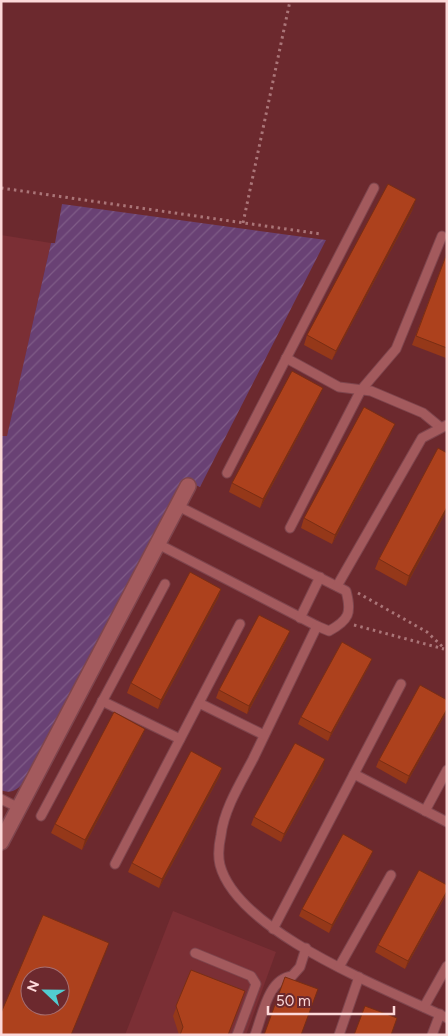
<svg xmlns="http://www.w3.org/2000/svg" width="448" height="1036" font-family="Figtree,sans-serif">
<style>
.built{fill:#7b2f35}
.garden{fill:url(#garden-furrows)}
.lines{fill:none;stroke-linecap:round;stroke-linejoin:round}
.lane-casing{stroke:#7e454d;stroke-width:11}
.street-casing{stroke:#7e454d;stroke-width:18}
.path{stroke:#aa7578;stroke-width:3;stroke-dasharray:2.5 4;stroke-linecap:butt}
.lane{stroke:#a35a5d;stroke-width:9}
.street{stroke:#a35a5d;stroke-width:15}
.wall{fill:#953819}
.shaded-wall{fill:#792e14}
.building{fill:#ad411d;stroke:#792e14;fill-rule:evenodd}
</style>
<defs>
<pattern id="garden-furrows" width="10" height="10" patternUnits="userSpaceOnUse" patternTransform="scale(1.25)"><rect width="10" height="10" fill="#694174"/><path d="M-1 1l2-2M0 10L10 0M9 11l2-2" fill="none" stroke="#7f5c87"/></pattern>
</defs>
<rect width="100%" height="100%" fill="#6c292e"/>
<g class="built">
<path d="M1 235 51 243 7 437 1 436Z"/>
<path d="M173 911 276 952 246 1035H125Z"/>
</g>
<path class="garden" d="M62 204 326 240 200 487 186 481 26 779C20 788 12 795 1 790V436H7L51 243H55Z"/>
<g class="lines">
<g class="lane-casing">
<g id="lane">
<path d="M286 358 339 387 371 391 423 413 440 427"/>
<path d="M227 473 374 188"/>
<path d="M290 528 361 390 396 349 442 236"/>
<path d="M158 544 317 626 329 631C349 620 352 613 346 591L178 506"/>
<path d="M337 586 422 438 447 425"/>
<path d="M300 618 320 577"/>
<path d="M317 626C296 670 274 715 253 759 241 782 224 809 221 835 219 844 218 857 220 865 238 933 387 989 447 1018"/>
<path d="M102 701 180 739"/>
<path d="M199 703 264 735"/>
<path d="M354 774 447 822"/>
<path d="M1 799 19 808"/>
<path d="M425 811 447 770"/>
<path d="M41 816 165 584"/>
<path d="M115 864 240 624"/>
<path d="M273 929 401 684"/>
<path d="M195 953 251 976 256 984 237 1035"/>
<path d="M339 967 391 875"/>
<path d="M424 1007 447 966"/>
<path d="M255 1035C263 1014 268 979 292 976L300 967 306 948"/>
<path d="M339 1035 359 977"/>
<path d="M432 1035 440 1014"/>
</g>
</g>
<g class="street-casing">
<path id="street" d="M1 842 188 486"/>
</g>
<g class="path">
<path d="M1 188 321 234"/>
<path d="M243 223 290 1"/>
<path d="M358 593 427 632 445 649"/>
<path d="M354 625 444 649"/>
</g>
<use href="#lane" class="lane"/>
<use href="#street" class="street"/>
</g>
<g class="wall">
<path d="M413 209 332 360 304 345 307 335Z"/>
<path d="M447 253V356L446 358 412 345Z"/>
<path d="M319 397 260 508 229 492 232 483Z"/>
<path d="M391 433 332 544 301 528 304 518Z"/>
<path d="M447 510 406 586 375 569 379 559Z"/>
<path d="M221 589 218 598 158 709 127 693 131 683Z"/>
<path d="M287 639 247 714 216 698 219 690Z"/>
<path d="M369 666 328 741 298 724 301 717Z"/>
<path d="M447 700V711L406 784 376 767 379 760Z"/>
<path d="M145 729 141 738 82 850 51 833 55 824Z"/>
<path d="M323 767 281 842 251 825 254 817Z"/>
<path d="M222 768 219 777 159 888 128 872 132 863Z"/>
<path d="M370 859 329 933 299 916 302 909Z"/>
<path d="M447 885V893L405 969 375 952 378 945Z"/>
<path d="M191 970 228 1035H179L173 1016Z"/>
</g>
<g class="shaded-wall">
<path d="M416 199 413 209 332 360 336 351Z"/>
<path d="M323 388 319 397 260 508 263 499Z"/>
<path d="M395 424 391 433 332 544 335 535Z"/>
<path d="M447 507V510L406 586 409 576Z"/>
<path d="M221 589 218 598 158 709 161 700Z"/>
<path d="M290 631 287 639 247 714 249 706Z"/>
<path d="M372 659 369 666 328 741 331 733Z"/>
<path d="M447 709V711L406 784 409 776Z"/>
<path d="M145 729 141 738 82 850 85 840Z"/>
<path d="M325 759 323 767 281 842 284 834Z"/>
<path d="M222 768 219 777 159 888 162 879Z"/>
<path d="M373 851 370 859 329 933 332 925Z"/>
<path d="M447 891 446 894 405 969 408 961Z"/>
<path d="M109 943 106 952 71 1035Z"/>
</g>
<g class="building">
<path d="M388 184 416 199 336 351 307 335Z"/>
<path d="M447 253V348L416 336Z"/>
<path d="M292 371 323 388 263 499 232 483Z"/>
<path d="M364 407 395 424 335 535 304 518Z"/>
<path d="M438 448 447 453V507L409 576 379 559Z"/>
<path d="M190 572 221 589 161 700 131 683Z"/>
<path d="M259 615 290 631 249 706 219 690Z"/>
<path d="M342 642 372 659 331 733 301 717Z"/>
<path d="M420 685 447 700V709L409 776 379 760Z"/>
<path d="M114 712 145 729 85 840 55 824Z"/>
<path d="M295 743 325 759 284 834 254 817Z"/>
<path d="M191 751 222 768 162 879 132 863Z"/>
<path d="M343 834 373 851 332 925 302 909Z"/>
<path d="M419 870 447 885V891L408 961 378 945Z"/>
<path d="M43 915 109 943 71 1035H1V1013ZM30 976H60V1006H30Z"/>
<path d="M191 970 245 991 228 1035H180L183 1027 176 1006Z"/>
<path d="M285 977 318 989 301 1035H264Z"/>
<path d="M365 1006 397 1018 391 1035H354Z"/>
</g>
<rect width="448" height="1036" fill="none" stroke="#fcd9d9" stroke-width="5"/>
<g transform="translate(45 991) rotate(292)"><circle r="24" fill="#6c292e" stroke="#a66f72"/>
<path d="M0-4L9 19L0 12L-9 19Z" fill="#52ccd0"/>
<text y="-8" font-size="14" font-weight="bold" text-anchor="middle" fill="#fcd9d9">N</text>
</g>
<path d="M268 1006v8h126v-8" fill="none" stroke="#fcd9d9" stroke-width="2.5"/>
<text x="276" y="1006" font-size="15" fill="#fcd9d9" stroke="#6c292e" stroke-width="4" paint-order="stroke">50 m</text>
</svg>
